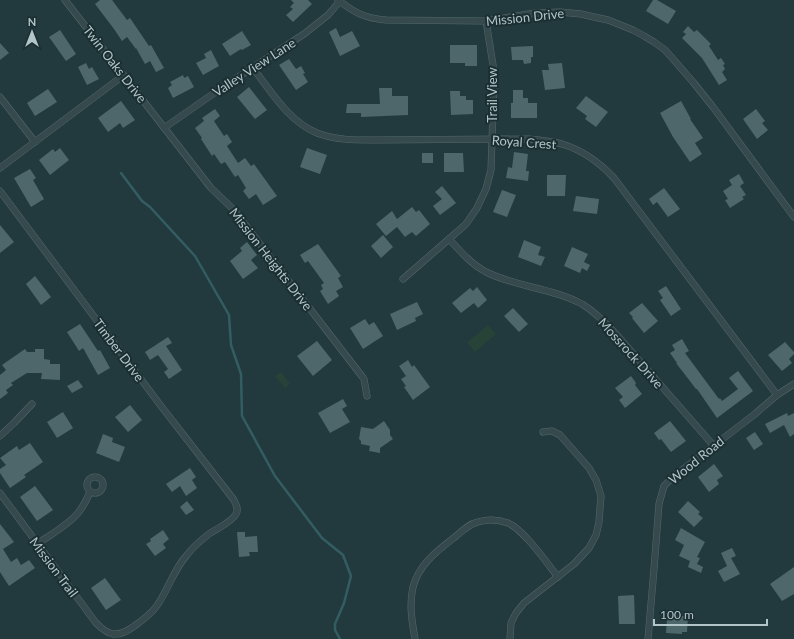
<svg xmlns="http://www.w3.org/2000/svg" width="794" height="639" font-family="Lato,sans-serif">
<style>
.green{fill:#274237}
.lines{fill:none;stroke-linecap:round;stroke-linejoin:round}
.stream{stroke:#335d63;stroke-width:2.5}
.building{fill:#4d676b}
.street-casing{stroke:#54686b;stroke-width:7}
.street{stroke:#364a4d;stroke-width:6}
.labels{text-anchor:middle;stroke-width:4;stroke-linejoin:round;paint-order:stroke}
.street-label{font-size:13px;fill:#b2c5c9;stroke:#1b2f32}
</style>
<rect width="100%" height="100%" fill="#223a3d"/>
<g class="green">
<path d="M488 325 496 334 475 352 467 342Z"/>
<path d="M281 372 290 384 285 388 275 376Z"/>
</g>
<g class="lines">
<path class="stream" d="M121 173 142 201 150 207 195 256 229 315 231 345 241 374 242 416 275 476 322 538 343 555 351 576 344 603 335 624V630L340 639"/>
</g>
<g class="building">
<path d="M100 0H112L127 20 130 18 149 46 151 45 164 68 156 72 150 61 145 64 136 48V49L127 37 122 41 114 29 95 4Z"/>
<path d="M291 0H308L312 4 293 22 286 15 293 9 290 7 294 3Z"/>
<path d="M653 0H657L676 11 668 24 646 11Z"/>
<path d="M688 26 694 32 697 30 711 44 709 46 718 60 721 58 725 64 723 65 725 69 722 72 727 80 719 85 702 58 682 38 686 34 683 32Z"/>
<path d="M336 28 340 37 352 31 360 46 340 56 329 32Z"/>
<path d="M60 30 76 54 66 61 49 37Z"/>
<path d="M242 31 251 45 242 50 241 49 230 56 222 44Z"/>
<path d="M0 43 9 53 0 60Z"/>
<path d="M450 45H477V66H465V63H450Z"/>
<path d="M533 46V57H531V63L524 64 523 60H512L511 47Z"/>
<path d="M211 50 219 66 203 75 196 63 206 58 204 54Z"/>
<path d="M289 59 296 69 301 66 305 73 303 74 308 82 296 90 279 65Z"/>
<path d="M86 63 89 69 92 67 99 79 87 85 78 67Z"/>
<path d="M562 63 565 88 545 90 542 70H549L548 64Z"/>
<path d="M183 75 184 78 188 76 194 87 173 98 168 88 172 85 170 82Z"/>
<path d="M249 87 267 110 255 119 237 97Z"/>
<path d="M379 88H392V96H408V115L361 117V113H346L347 104H380Z"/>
<path d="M48 89 57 102 35 116 27 103Z"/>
<path d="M513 90H523V98H528V103H537V118H511V103H513Z"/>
<path d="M450 91H460V96H466V100H473V114L451 115Z"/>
<path d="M586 96 608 112 596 127 585 119 587 116 576 108Z"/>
<path d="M121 101 135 120 123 128 120 123 108 132 98 118Z"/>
<path d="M681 101 691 119H690L703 138 695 143 702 154 690 162 673 137 660 113Z"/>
<path d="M215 109 220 116 214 121 224 136 227 134 232 142 227 146 238 163 245 158 251 166 254 164 277 196 263 205 256 194 249 199 243 191 246 188 238 175 235 177 225 162 221 164 214 154 212 156 201 139 202 138 195 128 204 121 202 118Z"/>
<path d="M756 109 765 121 762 123 768 130 757 139 743 119Z"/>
<path d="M60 148 69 160 50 175 39 160 53 149 55 152Z"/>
<path d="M307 148 327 155 320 174 300 167Z"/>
<path d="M514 152 528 154 526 171H529L528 181 506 178 508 167 512 168Z"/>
<rect x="422" y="153" width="11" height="10"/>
<path d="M444 153H463L464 172H444Z"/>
<path d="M30 169 36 178 33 180 44 199 31 207 14 178Z"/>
<path d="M739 174 744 183 740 186 746 195 742 197 744 199 730 208 725 200 728 199 723 191 732 185 729 180Z"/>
<path d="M547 175H566L565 196H547Z"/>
<path d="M442 186 456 203 440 215 433 206 442 199 435 192Z"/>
<path d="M664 188 680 209 668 217 657 202 653 205 649 199Z"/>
<path d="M502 190 516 195 507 217 493 212Z"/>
<path d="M576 196 599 199 597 214 573 211Z"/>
<path d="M412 207 416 212 419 210 430 224 416 236 412 232 405 237 397 227 386 236 376 224 392 211 397 219Z"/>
<path d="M0 225 14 242 0 253Z"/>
<path d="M383 235 393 247 381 258 371 246Z"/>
<path d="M524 240 541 247 538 255 545 257 541 266 518 257Z"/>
<path d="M247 242 257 255 251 260 258 268 243 279 230 261 242 251 240 248Z"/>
<path d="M318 244 341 276 338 278 343 287 336 291 339 296 328 304 320 291 323 289 321 285 324 283 308 261 305 263 300 255Z"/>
<path d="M572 247 588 254 584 262 590 265 587 271 582 268 580 273 564 266Z"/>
<path d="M35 276 51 297 41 305 26 284Z"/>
<path d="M666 286 681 309 671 316 660 300 663 298 658 291Z"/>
<path d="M477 287 487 300 478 308 474 303 461 313 452 303 470 288 473 291Z"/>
<path d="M417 302 423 314 415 318 416 321 397 330 390 314Z"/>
<path d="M642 303 658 321 644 333 632 318 633 317 629 313Z"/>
<path d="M513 308 528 324 519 332 504 316Z"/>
<path d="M365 319 369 325 374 322 383 336 363 349 350 328Z"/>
<path d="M80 324 98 351 100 350 110 368 98 375 83 348 79 351 67 332Z"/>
<path d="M168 337 172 343 166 346 182 370 169 379 164 372 168 369 158 355 150 360 145 352Z"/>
<path d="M682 339 689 351 685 353 719 399 720 398 722 401 738 389 729 378 738 371 753 391 717 418 697 389H696L676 363H677L670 353 675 350 672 345Z"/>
<path d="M317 341 332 360 313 376 297 356Z"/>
<path d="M785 342 794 352V354L789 359 792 363 782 371 768 355Z"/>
<path d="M25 349 27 352H35V349H44V359L50 360V364H60V380L41 379 42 373H27L11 383 13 385 6 390 8 393 0 399V375L6 370 2 365Z"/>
<path d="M408 360 412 367 414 365 430 387 413 400 404 387 406 386 401 379 406 376 399 366Z"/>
<path d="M631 376 636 383 635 385 642 394 625 408 619 400 623 397 615 388Z"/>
<path d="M78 380 83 387 72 393 67 386Z"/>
<path d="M343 399 347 406 342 409 350 422 330 433 318 413Z"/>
<path d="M130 405 142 420 128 432 115 417Z"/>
<path d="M63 412 73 428 57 438 47 422Z"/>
<path d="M787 413 788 416 794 413V434L790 437 784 425 770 433 765 424Z"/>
<path d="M384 421 390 430V435L393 439 380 448V453L369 451 370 446 361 444V441L359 439 361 427 373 429Z"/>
<path d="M670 421 686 441 671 452 661 439 659 440 654 433Z"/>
<path d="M755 432 763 444 754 450 746 438Z"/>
<path d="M103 434 113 438 112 442 125 447 119 462 96 453Z"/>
<path d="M30 443 43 462 24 475 26 477 10 488 0 473V469L6 465 0 458 17 446 19 450Z"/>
<path d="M714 464 723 476 717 480 719 484 709 492 698 477Z"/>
<path d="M190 468 196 477 192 480 197 488 186 496 180 486 172 492 166 484Z"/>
<path d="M35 486 53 510 37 521 20 497Z"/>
<path d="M187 501 194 510 186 515 180 507Z"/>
<path d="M688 501 700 512 698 514 703 518 694 527 678 512Z"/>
<path d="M0 524 14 542 3 549 11 562 17 558 21 565 29 560 35 568 9 586 0 572Z"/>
<path d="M681 528 705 542 697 557 700 558 697 564 703 567 701 573 688 567 690 561 679 556 684 545 675 540Z"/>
<path d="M163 530 169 539 163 544 166 548 155 556 146 544 151 541 150 539Z"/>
<path d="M237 532H245V537L257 536 258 552H249L250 556 239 557Z"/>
<path d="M732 548 736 556 731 558 740 574 724 582 718 571 727 566 721 553Z"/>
<path d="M794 567V594L782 601 770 584Z"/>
<path d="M105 578 121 600 106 610 91 588Z"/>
<path d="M634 595 635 624H619L618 596Z"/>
<path d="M674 616H688L687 632H682V634L666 633 667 618 674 619Z"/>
</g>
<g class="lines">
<g class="street-casing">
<g id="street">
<path d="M65 0 211 188 233 209 361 375 364 379 367 396"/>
<path d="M338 0C355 13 364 18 386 20L486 21 535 13 560 12 581 14 594 17 608 20 633 30 644 36 654 42 665 50 673 59 693 82 713 107 794 217"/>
<path d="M252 67C271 91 288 121 317 133 335 140 354 140 373 140L528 139C540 140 551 141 562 144 582 150 600 163 614 178L777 395"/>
<path d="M0 97 35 142"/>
<path d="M164 128 220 89 304 34 328 15 340 1"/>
<path d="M0 168 124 75"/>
<path d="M0 191 161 406 234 500C236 505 239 509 236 514 232 522 216 529 209 534 201 540 193 547 187 555 173 570 168 591 156 607 150 615 141 621 133 627 117 638 109 636 96 623L0 493"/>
<path d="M449 239C460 251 471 264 486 272 516 287 552 288 582 304 595 312 606 323 616 334L713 445"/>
<path d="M403 279 449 239 466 224 477 208 486 189 491 170 494 83 493 65 486 21"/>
<path d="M0 436 14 423 32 404"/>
<circle cx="95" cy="485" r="8"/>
<path d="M37 544C50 535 67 526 78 513 83 507 87 499 90 492"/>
<path d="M415 639C412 622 409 605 413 587 419 564 437 551 455 537 462 531 469 524 478 522 488 519 499 520 508 523 524 530 547 563 558 577"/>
<path d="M510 639 511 623 516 613 524 603 574 564 589 548 596 535 599 522 601 496 596 480 589 468 560 435 552 431 543 432"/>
<path d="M648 639 654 569 659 504 664 486 673 477 755 414 777 395 794 384"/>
</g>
</g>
<use href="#street" class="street"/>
</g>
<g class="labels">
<g class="street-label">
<text transform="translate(525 17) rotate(-6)" y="5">Mission Drive</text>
<text transform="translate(115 64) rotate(52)" y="5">Twin Oaks Drive</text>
<text transform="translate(254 67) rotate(-33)" y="5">Valley View Lane</text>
<text transform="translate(492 95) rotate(-90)" y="5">Trail View</text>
<text transform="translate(524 142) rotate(4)" y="5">Royal Crest</text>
<text transform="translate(271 259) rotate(52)" y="5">Mission Heights Drive</text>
<text transform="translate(119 350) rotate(53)" y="5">Timber Drive</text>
<text transform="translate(631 353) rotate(48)" y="5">Mossrock Drive</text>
<text transform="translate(696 460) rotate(-39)" y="5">Wood Road</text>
<text transform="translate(54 567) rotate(53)" y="5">Mission Trail</text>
</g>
</g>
<g transform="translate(32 32)" stroke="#1b2f32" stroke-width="3" paint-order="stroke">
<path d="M0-3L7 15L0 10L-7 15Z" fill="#b2c5c9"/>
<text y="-6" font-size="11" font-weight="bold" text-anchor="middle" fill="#b2c5c9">N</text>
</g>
<path d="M654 619v6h113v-6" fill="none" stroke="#b2c5c9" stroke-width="2"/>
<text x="660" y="619" font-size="12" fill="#b2c5c9" stroke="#1b2f32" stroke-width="3" paint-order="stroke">100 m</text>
</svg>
